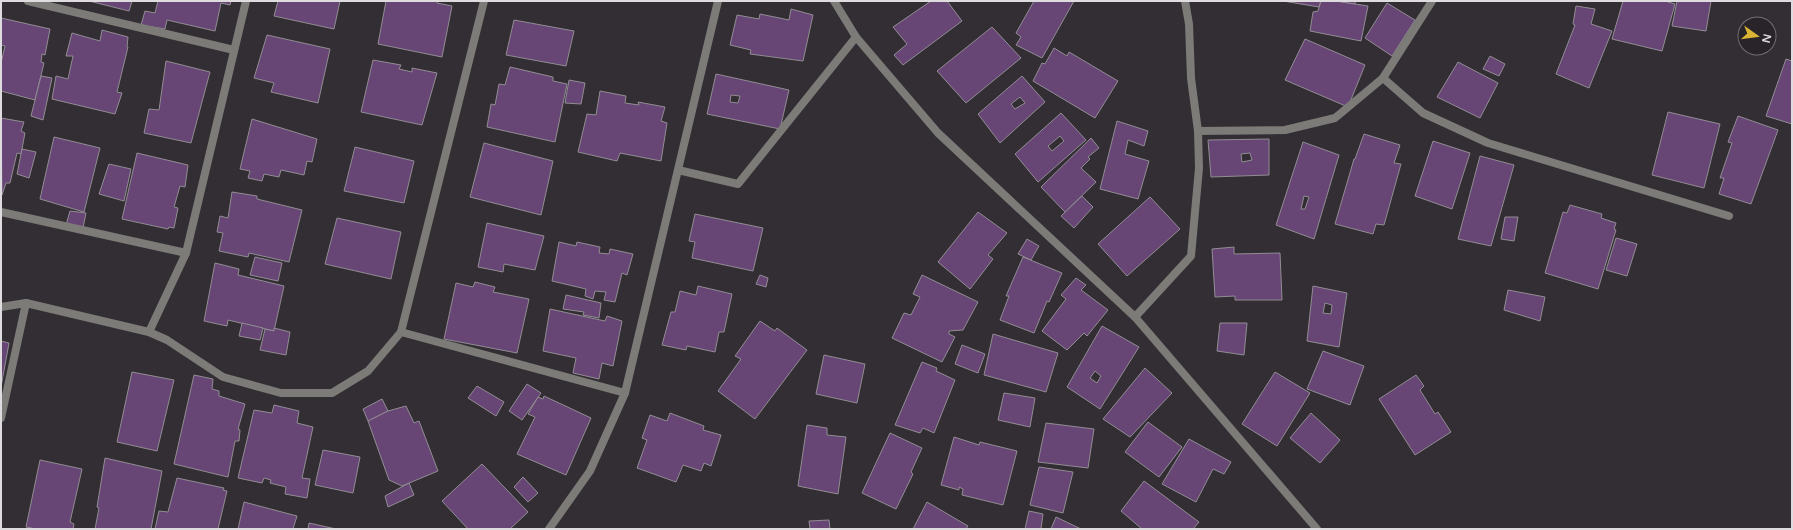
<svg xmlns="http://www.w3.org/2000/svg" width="1793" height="530" font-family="'Varela Round',sans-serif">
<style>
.building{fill:#674675;stroke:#918d93;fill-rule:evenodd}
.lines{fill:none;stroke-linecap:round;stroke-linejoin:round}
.street{stroke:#7c7b78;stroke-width:8}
</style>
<rect width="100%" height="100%" fill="#322e33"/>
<g class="building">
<path d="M89 1H132L129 11Z"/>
<path d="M158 1H231L230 5 221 3 215 31 167 20 165 29 141 25 145 11 155 13Z"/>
<path d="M278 1H340L334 29 274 16Z"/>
<path d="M386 1H438L437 3 452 6 442 57 378 44Z"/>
<path d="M931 1H947L962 21 903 65 894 55 907 44 893 27Z"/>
<path d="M1034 1H1074L1042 58 1016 45 1021 37 1016 33Z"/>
<path d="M1283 1H1321L1319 7Z"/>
<path d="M1321 1H1336L1368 6 1361 41 1310 31 1313 12 1318 11Z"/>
<path d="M1336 1H1355V4Z"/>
<path d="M1623 1H1665L1675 4 1662 51 1612 39Z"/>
<path d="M1677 1H1711L1706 31 1672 26Z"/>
<path d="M1387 3 1415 20 1392 56 1365 38Z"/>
<path d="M1576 6 1595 9 1591 24 1612 31 1589 88 1556 74 1575 25 1573 24Z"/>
<path d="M791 9 813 15 803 61 750 54 751 50 730 45 737 15 759 19 760 14 789 20Z"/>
<path d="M1 18 50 29 45 55 42 54 41 62 44 63 35 100 1 91V63L5 46 1 45Z"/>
<path d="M514 20 574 31 566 66 506 55Z"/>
<path d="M992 27 1021 58 966 103 937 71Z"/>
<path d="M102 30 128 37 127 47H128L117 92 122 93 115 114 52 99 56 76 68 79 73 56H66L72 33 100 41Z"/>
<path d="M267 35 330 49 318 103 271 92 274 83 254 78Z"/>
<path d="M1305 39 1365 65 1348 107 1285 80Z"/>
<path d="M1054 48 1067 56 1069 52 1118 81 1095 118 1033 81 1042 63 1045 64Z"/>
<path d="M1490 56 1505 64 1499 76 1483 69Z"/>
<path d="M1786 59 1792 61V124L1766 116Z"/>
<path d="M373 60 401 65 399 69 412 72V68L437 73 422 125 361 112Z"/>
<path d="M166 61 210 72 191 143 144 133 149 109 159 110Z"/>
<path d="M1458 62 1498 83 1480 118 1437 97Z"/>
<path d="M510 67 553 77V81L567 84 555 142 487 127 491 104 495 105 499 84 505 85Z"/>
<path d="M716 74 789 90 780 129 707 114ZM731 95 740 96 738 103 730 102Z"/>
<path d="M41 76 52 78 43 120 31 116Z"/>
<path d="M1022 76 1045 102 1000 143 978 114ZM1020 97 1025 103 1015 109 1011 104Z"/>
<path d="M569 80 585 83 581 104 565 103Z"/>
<path d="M600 91 626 96 625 103 639 105 638 102 665 107 661 121 667 123 661 161 620 153 617 161 578 152 587 114 596 115Z"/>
<path d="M1668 112 1720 124 1704 188 1652 175Z"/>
<path d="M1061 113 1086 140 1038 182 1015 154ZM1060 136 1064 141 1052 151 1048 146Z"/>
<path d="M1738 116 1778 130 1751 204 1719 194 1724 178H1720L1732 143 1728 142Z"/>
<path d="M1 118 24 122 21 131 25 133 21 154 17 153 10 183H6L2 195Z"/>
<path d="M252 119 317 139 312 162 307 161 304 175 281 170 279 177 264 174 262 181 248 178 250 171 240 169Z"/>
<path d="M1117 121 1148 131 1144 146 1128 140 1125 154 1149 161 1138 199 1100 189Z"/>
<path d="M1364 134 1400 145 1394 163 1401 164 1384 225 1376 224 1373 234 1335 224 1354 159H1355Z"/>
<path d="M54 137 100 148 84 212 40 199Z"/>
<path d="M1091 138 1099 148 1088 157 1090 159 1081 168 1096 182 1065 212 1041 187Z"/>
<path d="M1269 139V175L1211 177 1208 140ZM1250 153 1252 160 1242 162 1241 154Z"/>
<path d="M1433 141 1470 153 1452 209 1415 196Z"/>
<path d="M1303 142 1339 155 1314 239 1276 225ZM1304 196 1309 197 1305 209H1301Z"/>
<path d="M484 143 553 161 541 215 470 197Z"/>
<path d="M355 147 414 161 404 203 344 191Z"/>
<path d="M22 149 36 152 29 178 17 174Z"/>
<path d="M137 153 188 165 185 187 180 186 174 207 178 208 174 228 169 227 168 229 122 219Z"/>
<path d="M1480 156 1514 165 1491 246 1458 239Z"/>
<path d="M109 164 131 169 124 201 99 194Z"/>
<path d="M232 192 257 196V199L302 210 289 262 249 253 248 257 219 251 223 233 217 232 220 216 228 218Z"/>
<path d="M1082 196 1093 207 1074 228 1061 216Z"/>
<path d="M1150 197 1180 229 1127 276 1098 244Z"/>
<path d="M1570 205 1602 214 1601 218 1616 223 1614 229 1616 230 1598 289 1545 273 1563 212 1567 213Z"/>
<path d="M70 211 86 213 83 228 66 225Z"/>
<path d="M978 212 1007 233 988 255 993 259 970 289 938 262Z"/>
<path d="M695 214 763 228 753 271 692 258 695 242 689 241Z"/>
<path d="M1505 217H1518L1514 241 1501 239Z"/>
<path d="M337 218 401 232 391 279 325 264Z"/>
<path d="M487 223 544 236 535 270 504 264 503 272 478 267Z"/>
<path d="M1616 238 1637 244 1627 276 1606 270Z"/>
<path d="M1027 239 1039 246 1031 260 1018 254Z"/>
<path d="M559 242 576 246 577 242 600 247 599 253 609 254 610 249 633 254 627 275 622 273 615 302 604 300 606 292 595 291 593 299 585 296 586 289 552 281Z"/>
<path d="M1234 247V254L1280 253 1282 300H1235V296L1215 297 1212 249Z"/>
<path d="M255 257 282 263 278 281 250 275Z"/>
<path d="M1023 257 1062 273 1049 302 1047 301 1034 333 1000 320 1009 296H1006Z"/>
<path d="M215 263 239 269 238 275 284 286 274 331 228 320 227 326 204 321Z"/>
<path d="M760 275 768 278 766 287 756 284Z"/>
<path d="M922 275 978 302 963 330 949 331V334L955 337 942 362 892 338 904 313 911 315 920 297 913 294Z"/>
<path d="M1076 278 1086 285 1081 290 1108 310 1087 336 1084 333 1067 350 1042 331 1066 299 1061 295Z"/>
<path d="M475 282 495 287 493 292 529 299 517 353 444 339 456 283 473 287Z"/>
<path d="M698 286 732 294 724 332H719L715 352 687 346 686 350 662 345 671 312H675L680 291 696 295Z"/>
<path d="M1313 286 1347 293 1339 347 1307 341ZM1325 303 1332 305 1331 314 1323 313Z"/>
<path d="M1508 290 1545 297 1540 321 1504 310Z"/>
<path d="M566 295 601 303 599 318 583 315 584 312 563 309Z"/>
<path d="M550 309 605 321 607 316 622 321 613 366 602 363 599 379 573 373 576 358 543 351Z"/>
<path d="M760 321 775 331 777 328 807 350 755 419 718 391 741 359 735 356Z"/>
<path d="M242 323 263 328 260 340 239 336Z"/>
<path d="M1220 323H1247L1244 355 1217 351Z"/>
<path d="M1102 326 1139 347 1100 409 1067 387ZM1095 371 1101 376 1097 383 1090 378Z"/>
<path d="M274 328 290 332 286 355 260 350 265 329 274 331Z"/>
<path d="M993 334 1058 353 1046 392 984 375Z"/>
<path d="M1 341 9 343 1 387Z"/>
<path d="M962 345 985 354 978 373 955 364Z"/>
<path d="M1323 351 1364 366 1350 405 1307 389Z"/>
<path d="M824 355 865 364 857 403 816 394Z"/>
<path d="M922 362 937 368 936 371 955 380 934 433 923 428 920 433 895 425Z"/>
<path d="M1145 368 1172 393 1130 437 1103 419Z"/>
<path d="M132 372 174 380 157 451 117 442Z"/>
<path d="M1275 372 1310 393 1277 446 1242 424Z"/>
<path d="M194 375 213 379 212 389 219 391V396L245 404 238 429 240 430 239 441H235L228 477 174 464Z"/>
<path d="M1416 375 1424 386 1420 390 1435 414 1438 412 1451 432 1415 455 1379 399Z"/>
<path d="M527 384 541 393 522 420 509 411Z"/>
<path d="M477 386 504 402 496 416 468 398Z"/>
<path d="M1004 393 1035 398 1030 427 998 420Z"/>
<path d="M544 396 591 418 566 475 517 454 535 417 528 414 538 397 543 399Z"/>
<path d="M382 399 388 411 368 421 363 409Z"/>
<path d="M274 405 299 411 297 423 313 427 302 478 310 479 307 498 285 494 286 487 270 483 271 480 264 478 262 483 238 478 254 410 272 413Z"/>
<path d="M406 406 414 423 419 421 438 471 402 486 389 480 368 421 388 411Z"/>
<path d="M670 413 704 426 703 430 721 435 711 466 704 463 701 471 683 465 676 482 637 468 647 440 642 438 650 415 667 421Z"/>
<path d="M1311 413 1340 440 1320 463 1290 438Z"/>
<path d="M1148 422 1182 447 1159 477 1125 452Z"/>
<path d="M1046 423 1094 429 1088 468 1038 462Z"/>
<path d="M807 425 827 428V435L846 437 838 494 798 486Z"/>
<path d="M890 433 922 448 911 472 913 474 896 509 862 493Z"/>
<path d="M954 437 979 445 980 442 1017 451 1003 505 962 495 963 489 959 487V490L941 485Z"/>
<path d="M1189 439 1231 462 1224 474 1213 469 1196 502 1162 484Z"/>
<path d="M323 450 360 457 353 493 315 485Z"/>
<path d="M105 458 162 471 151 529H95L99 508 97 507Z"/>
<path d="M40 460 82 469 70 522 74 524 73 529H36L26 527Z"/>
<path d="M482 464 528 512 510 529H468L442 501Z"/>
<path d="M1039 467 1073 472 1063 513 1030 505Z"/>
<path d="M523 477 538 493 528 502 514 487Z"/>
<path d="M177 478 224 488 223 490 227 491 218 529H155L159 511 168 512Z"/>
<path d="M1144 481 1199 522 1193 529H1142L1121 511Z"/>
<path d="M409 483 414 495 388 507 385 496Z"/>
<path d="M244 502 297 516 293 529H238Z"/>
<path d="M927 502 968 526 966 529H913Z"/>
<path d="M1029 511 1043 514 1041 529H1025Z"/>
<path d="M1056 517 1081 529H1051Z"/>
<path d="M829 520 830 529H810L809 521Z"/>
<path d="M309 523 336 529H308Z"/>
</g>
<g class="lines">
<g class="street">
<path d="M28 1 234 50"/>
<path d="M834 1 856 37 938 133 1135 317 1317 529"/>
<path d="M1383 78 1423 113 1488 143 1729 216"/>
<path d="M1198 131 1285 130 1335 118 1383 78 1432 1"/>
<path d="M678 170 738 184 856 37"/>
<path d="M1 212 186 253"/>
<path d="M1 307 26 303 149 332 167 340 223 377 281 393H332L368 371 401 332 484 1"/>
<path d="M1135 317 1191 256 1199 168 1198 131 1191 78 1189 24 1185 1"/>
<path d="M149 332 186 253 246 1"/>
<path d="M401 332 625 393"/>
<path d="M1 418 26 303"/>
<path d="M549 529 590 471 625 393 718 1"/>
</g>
</g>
<rect width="1793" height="530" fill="none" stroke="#dedcdf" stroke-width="4"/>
<g transform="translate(1757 36) rotate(104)"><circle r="19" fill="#282429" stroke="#716e72"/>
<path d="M0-3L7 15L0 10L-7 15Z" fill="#dab333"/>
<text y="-6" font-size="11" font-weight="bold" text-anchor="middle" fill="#dedcdf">N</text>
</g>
</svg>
